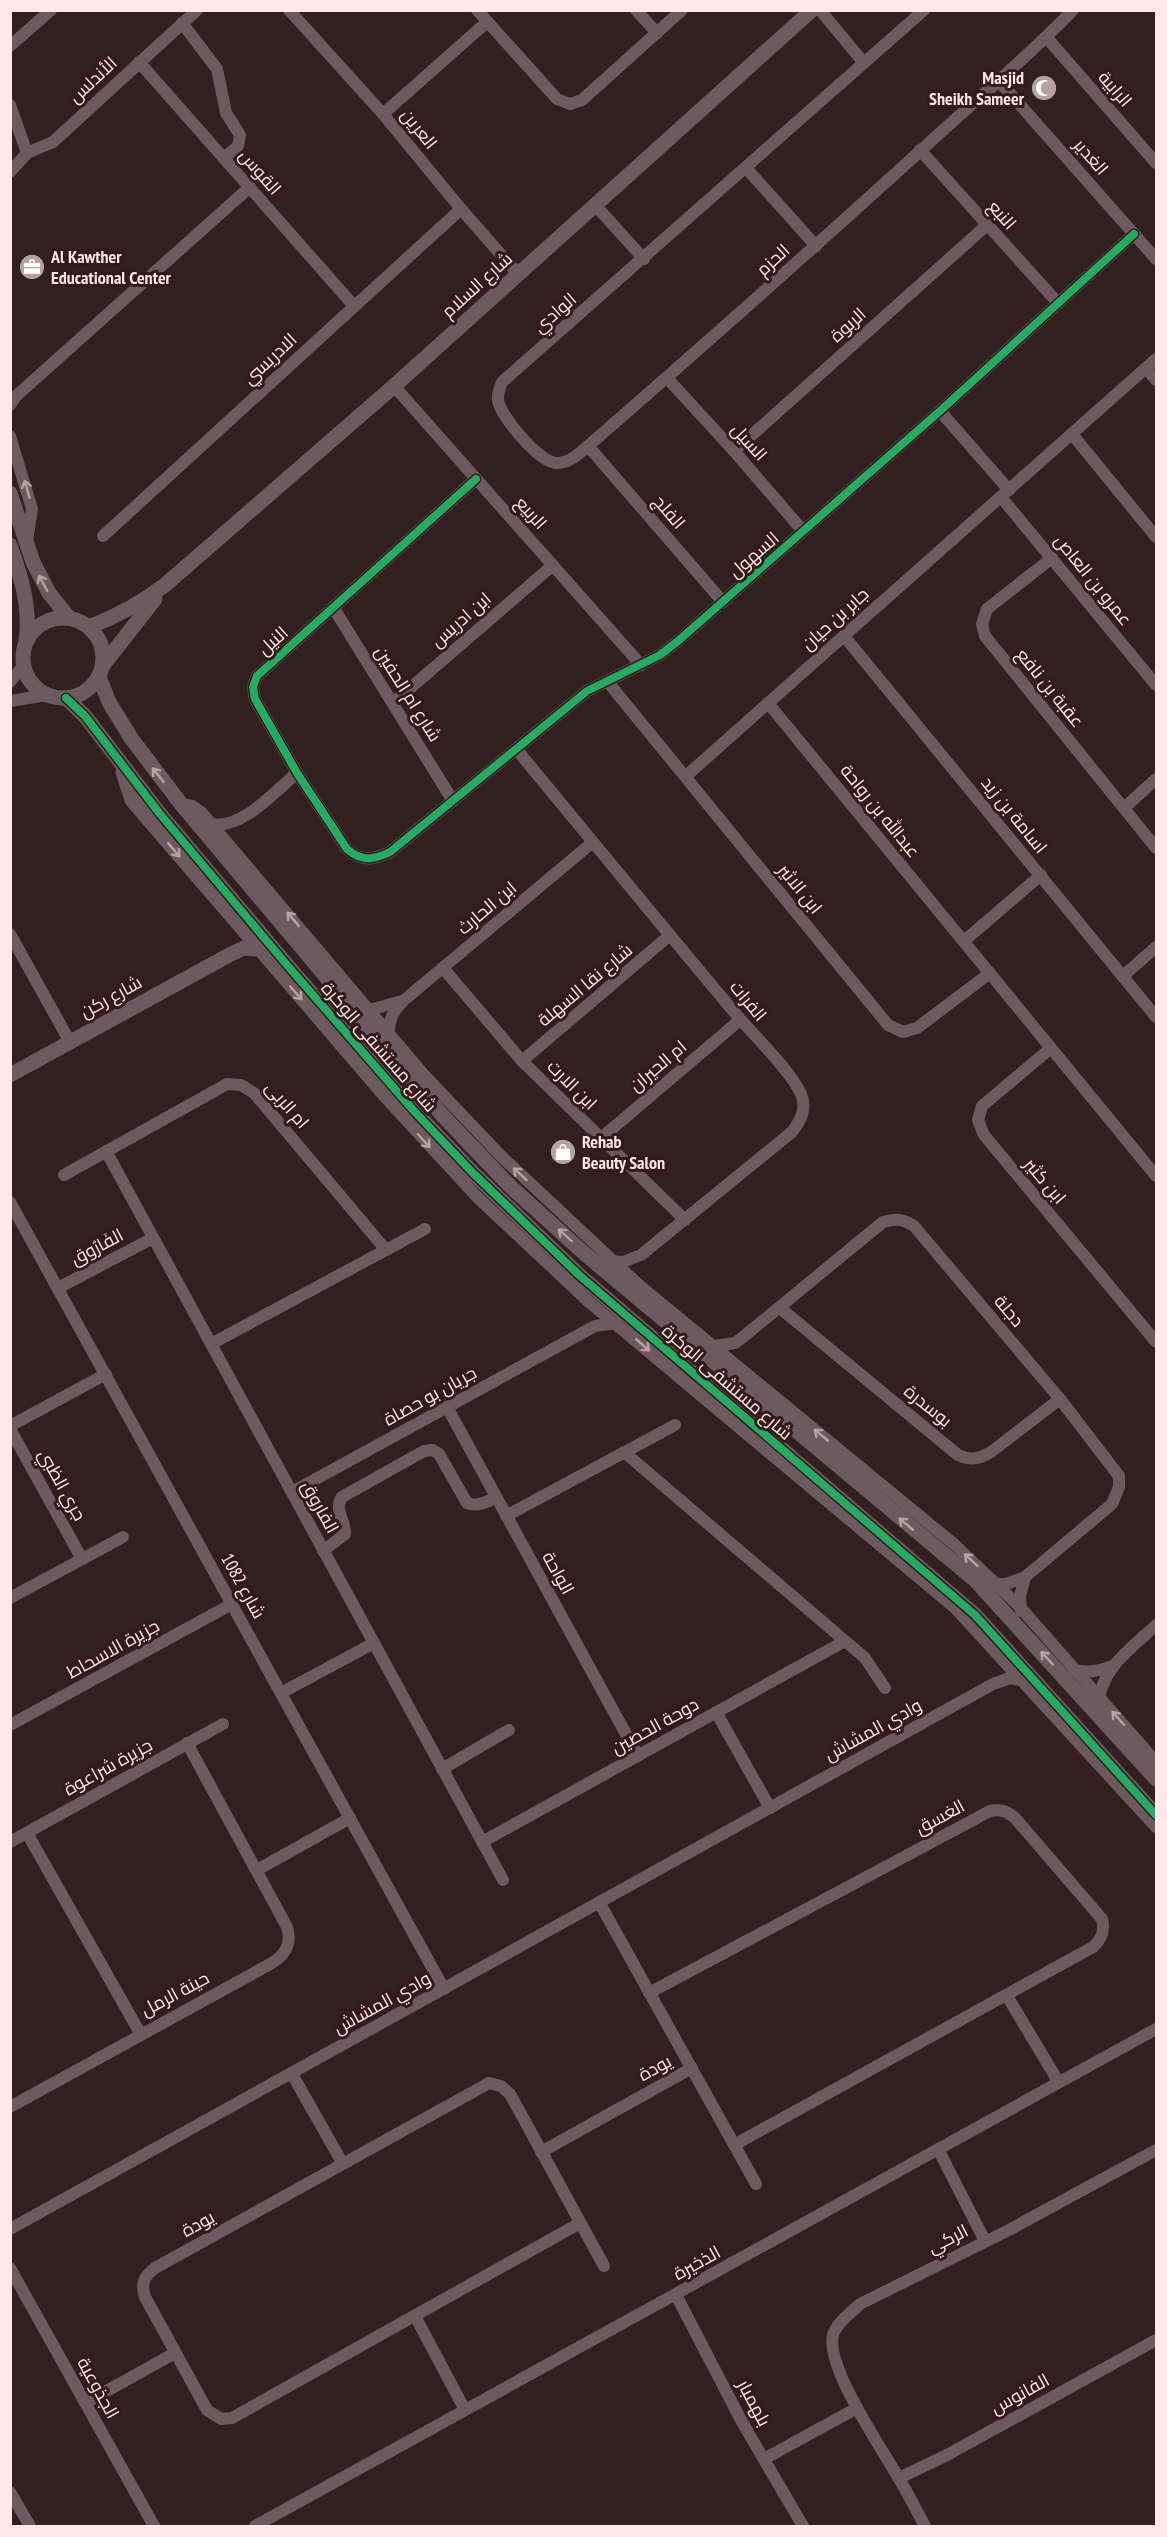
<svg xmlns="http://www.w3.org/2000/svg" width="1167" height="2537" font-family="'PT Sans Narrow',Cairo,sans-serif">
<style>
.lines{fill:none;stroke-linecap:round;stroke-linejoin:round}
.minor{stroke:#6d5a61;stroke-width:12}
.tertiary{stroke:#6d5a61;stroke-width:15}
.cycleway-casing{stroke:#361a1a;stroke-width:11}
.cycleway{stroke:#26ab63;stroke-width:8}
.oneway{stroke:#b5a2a4}
.labels{text-anchor:middle;stroke-width:6;stroke-linejoin:round;paint-order:stroke}
.poi-label{font-size:18px;font-weight:bold;fill:#fde9e8;stroke:#361a1a;text-anchor:start}
.street-label{font-size:18px;fill:#fde9e8;stroke:#361a1a}
</style>
<rect width="100%" height="100%" fill="#302020"/>
<g class="lines">
<g class="minor">
<path d="M289 10 383 114 461 209 518 274"/>
<path d="M477 10 557 99 570 104 582 100 682 10"/>
<path d="M636 10 657 33"/>
<path d="M820 10 864 63"/>
<path d="M924 10 502 382C500 388 497 395 498 400 500 416 539 462 556 463 569 463 579 454 588 446 703 346 817 245 929 143 977 99 1028 57 1073 10"/>
<path d="M182 23 217 69 226 113 240 135 238 146 224 158"/>
<path d="M1047 38 1156 163"/>
<path d="M10 46 51 10"/>
<path d="M139 62 354 306"/>
<path d="M998 80 1156 259"/>
<path d="M10 105 27 153"/>
<path d="M383 114 487 22"/>
<path d="M920 150 1058 303"/>
<path d="M746 168 816 246"/>
<path d="M10 172 27 153 53 142 197 10"/>
<path d="M595 205 644 259"/>
<path d="M1146 368 1156 380"/>
<path d="M667 378 734 451 803 531"/>
<path d="M394 386 641 665"/>
<path d="M10 405 16 396 250 187"/>
<path d="M940 411 1009 490"/>
<path d="M1072 434 1156 537"/>
<path d="M10 436 32 509 27 541"/>
<path d="M588 446 723 602"/>
<path d="M734 451 987 225"/>
<path d="M476 479 257 676 253 687 255 699 297 773 347 849C362 862 373 860 390 852L587 691 660 655 678 641 940 411 1134 234"/>
<path d="M1001 497 1156 685"/>
<path d="M103 536 461 209"/>
<path d="M1052 558 987 609 982 624 985 636 1156 848"/>
<path d="M333 607 453 801"/>
<path d="M844 636 1156 1017"/>
<path d="M607 681 888 1025 903 1032 917 1028 990 973"/>
<path d="M10 682 24 665"/>
<path d="M10 701 47 695"/>
<path d="M393 703 553 565"/>
<path d="M768 703 1156 1176"/>
<path d="M517 750C587 835 658 921 729 1006 748 1030 790 1069 801 1094 807 1109 801 1120 792 1132L641 1255 623 1262 610 1261"/>
<path d="M686 776 1156 359"/>
<path d="M181 804 192 806 201 812 424 1075 501 1156 640 1286 955 1545 1020 1607 1156 1762"/>
<path d="M1125 807 1156 779"/>
<path d="M212 824C243 829 274 792 297 773"/>
<path d="M10 934 70 1042"/>
<path d="M964 941 1041 875"/>
<path d="M258 949 384 1096 477 1197 589 1302 955 1608 1156 1827"/>
<path d="M443 968 522 1061 685 1220"/>
<path d="M1123 976 1156 947"/>
<path d="M369 1010 402 1001"/>
<path d="M389 1036C388 1021 393 1011 403 1001L593 842"/>
<path d="M1051 1048 982 1106 978 1120 984 1135 1156 1342"/>
<path d="M522 1061 670 935"/>
<path d="M600 1139 740 1020"/>
<path d="M106 1151 503 1880"/>
<path d="M64 1175 227 1084 241 1085 254 1093 386 1250"/>
<path d="M10 1202 444 1989"/>
<path d="M58 1288 153 1238"/>
<path d="M780 1308 958 1455C971 1461 979 1459 991 1452L1060 1399"/>
<path d="M211 1344 425 1229"/>
<path d="M715 1346 735 1343 743 1337 883 1222C896 1218 903 1219 914 1226L1060 1399 1119 1476V1487L1112 1504 1025 1577 1006 1584H994"/>
<path d="M447 1407 638 1756"/>
<path d="M10 1426 106 1374"/>
<path d="M10 1429 82 1559"/>
<path d="M624 1452 865 1658 885 1688"/>
<path d="M292 1492 595 1326 616 1323"/>
<path d="M506 1516 675 1425"/>
<path d="M323 1551 345 1534C346 1521 333 1510 342 1497L424 1451 433 1450 439 1454 467 1503C478 1507 487 1502 496 1497"/>
<path d="M10 1598 123 1537"/>
<path d="M1021 1611 1020 1596 1025 1577"/>
<path d="M1074 1670C1089 1673 1099 1671 1112 1666"/>
<path d="M281 1693 374 1643"/>
<path d="M1099 1698C1105 1665 1133 1647 1156 1625"/>
<path d="M716 1712 770 1808"/>
<path d="M10 1725 232 1604"/>
<path d="M442 1769 509 1730"/>
<path d="M27 1833 140 2033"/>
<path d="M10 1842 223 1724"/>
<path d="M482 1842 845 1641"/>
<path d="M257 1870 350 1818"/>
<path d="M599 1902 756 2184"/>
<path d="M649 1993 990 1811C1001 1809 1007 1811 1015 1818L1102 1919C1105 1931 1102 1939 1093 1947L734 2145"/>
<path d="M1007 1996 1058 2081"/>
<path d="M292 2074 343 2164"/>
<path d="M10 2107 272 1963C286 1954 292 1943 287 1927L187 1743"/>
<path d="M938 2149 985 2241"/>
<path d="M541 2152 692 2068"/>
<path d="M580 2223 232 2418 221 2419 207 2410 145 2297C141 2284 143 2277 155 2268L489 2083 501 2086 510 2094 604 2266"/>
<path d="M10 2229 993 1684 1010 1678 1024 1681"/>
<path d="M10 2268 154 2526"/>
<path d="M676 2295 742 2422 803 2526"/>
<path d="M415 2316 465 2410"/>
<path d="M85 2403 175 2353"/>
<path d="M764 2459 857 2408"/>
<path d="M899 2478 947 2455 1156 2340"/>
<path d="M10 2492 30 2526"/>
<path d="M255 2526 1156 2029"/>
<path d="M925 2526C916 2510 908 2493 898 2477 882 2449 825 2366 833 2335 836 2323 852 2312 860 2304L1009 2230 1156 2150"/>
</g>
<g class="tertiary">
<path d="M10 493 33 562 49 593 69 618"/>
<path d="M10 545C21 577 31 607 26 641"/>
<circle cx="63" cy="658" r="40"/>
<path d="M89 627C118 616 141 603 165 585L394 386 812 10"/>
<path d="M103 665 155 599"/>
<path d="M99 677 109 702 131 738 181 804 443 1116 510 1186 585 1254 975 1580 1156 1779"/>
<path d="M66 698 85 716 160 814 287 965 414 1111 472 1172 579 1275 975 1615 1156 1815"/>
<path d="M123 772 132 800 261 950"/>
<path d="M10 1075 231 954 244 948 258 949"/>
</g>
<g class="cycleway-casing">
<g id="cycleway">
<path d="M476 479 257 676 253 687 255 699 297 773 347 849C362 862 373 860 390 852L587 691 660 655 678 641 940 411 1134 234"/>
<path d="M66 698 85 716 160 814 287 965 414 1111 472 1172 579 1275 975 1615 1156 1815"/>
</g>
</g>
<use href="#cycleway" class="cycleway"/>
</g>
<defs><path id="oneway-shaft" d="M-6 0H5M1.5-3L5.5 0L1.5 3" fill="none" stroke-width="1.6" stroke-linecap="round" stroke-linejoin="round" transform="scale(1.5)"/></defs>
<g class="oneway">
<use href="#oneway-shaft" transform="translate(27 489) rotate(-106)"/>
<use href="#oneway-shaft" transform="translate(43 583) rotate(-118)"/>
<use href="#oneway-shaft" transform="translate(158 775) rotate(-128)"/>
<use href="#oneway-shaft" transform="translate(174 850) rotate(50)"/>
<use href="#oneway-shaft" transform="translate(293 919) rotate(-130)"/>
<use href="#oneway-shaft" transform="translate(296 993) rotate(49)"/>
<use href="#oneway-shaft" transform="translate(424 1141) rotate(48)"/>
<use href="#oneway-shaft" transform="translate(520 1174) rotate(-137)"/>
<use href="#oneway-shaft" transform="translate(565 1235) rotate(-138)"/>
<use href="#oneway-shaft" transform="translate(643 1345) rotate(40)"/>
<use href="#oneway-shaft" transform="translate(821 1435) rotate(-140)"/>
<use href="#oneway-shaft" transform="translate(906 1524) rotate(-140)"/>
<use href="#oneway-shaft" transform="translate(971 1560) rotate(-137)"/>
<use href="#oneway-shaft" transform="translate(1047 1658) rotate(-132)"/>
<use href="#oneway-shaft" transform="translate(1118 1718) rotate(-132)"/>
</g>
<defs>
<g id="mosque-disc" transform="scale(1.35)"><circle r="9.5" fill="#b5a3a2" stroke="#361a1a"/><path d="M3.5-4.9A6 6 0 1 0 3.5 4.9A5 5 0 1 1 3.5-4.9Z" fill="#fff"/></g>
<g id="office-disc" transform="scale(1.35)"><circle r="9.5" fill="#b5a3a2" stroke="#361a1a"/><path d="M-6-3h4V-5.5h4V-3h4V5H-6ZM-1-4.5V-3h2v-1.5ZM-6 0V1H6V0Z" fill="#fff"/></g>
<g id="shop-disc" transform="scale(1.35)"><circle r="9.5" fill="#b5a3a2" stroke="#361a1a"/><path d="M-5-2.5h2.3a2.7 3.5 0 0 1 5.4 0H5L5.5 6h-11ZM-1.5-2.5h3a1.5 2.3 0 0 0-3 0Z" fill="#fff"/></g>
</defs>
<g fill-rule="evenodd">
<use href="#mosque-disc" x="1044" y="88"/>
<use href="#office-disc" x="32" y="267"/>
<use href="#shop-disc" x="563" y="1152"/>
</g>
<g class="labels">
<g class="poi-label">
<text x="1024" y="84" text-anchor="end">Masjid<tspan x="1024" dy="21">Sheikh Sameer</tspan></text>
<text x="51" y="263">Al Kawther<tspan x="51" dy="21">Educational Center</tspan></text>
<text x="582" y="1148">Rehab<tspan x="582" dy="21">Beauty Salon</tspan></text>
</g>
<g class="street-label">
<text transform="translate(93 80) rotate(-43)" y="6">الأندلس</text>
<text transform="translate(1115 89) rotate(49)" y="6">الرابية</text>
<text transform="translate(419 129) rotate(51)" y="6">العرين</text>
<text transform="translate(1091 157) rotate(49)" y="6">الغدير</text>
<text transform="translate(260 172) rotate(49)" y="6">القوس</text>
<text transform="translate(1002 215) rotate(48)" y="6">النبع</text>
<text transform="translate(773 260) rotate(-42)" y="6">الحزم</text>
<text transform="translate(477 285) rotate(-42)" y="6">شارع السلام</text>
<text transform="translate(555 313) rotate(-41)" y="6">الوادي</text>
<text transform="translate(848 325) rotate(-42)" y="6">الربوة</text>
<text transform="translate(270 359) rotate(-43)" y="6">الادريسي</text>
<text transform="translate(749 442) rotate(48)" y="6">السيل</text>
<text transform="translate(669 512) rotate(49)" y="6">الفلج</text>
<text transform="translate(531 513) rotate(48)" y="6">الربيع</text>
<text transform="translate(754 555) rotate(-41)" y="6">السهول</text>
<text transform="translate(1093 580) rotate(51)" y="6">عمرو بن العاص</text>
<text transform="translate(835 619) rotate(-42)" y="6">جابر بن حيان</text>
<text transform="translate(461 620) rotate(-41)" y="6">ابن ادريس</text>
<text transform="translate(273 641) rotate(-42)" y="6">النيل</text>
<text transform="translate(1050 688) rotate(51)" y="6">عقبة بن نافع</text>
<text transform="translate(408 694) rotate(58)" y="6">شارع ام الحفين</text>
<text transform="translate(880 811) rotate(51)" y="6">عبدالله بن رواحة</text>
<text transform="translate(1014 815) rotate(51)" y="6">اسامة بن زيد</text>
<text transform="translate(800 889) rotate(51)" y="6">ابن الاثير</text>
<text transform="translate(487 908) rotate(-40)" y="6">ابن الحارث</text>
<text transform="translate(585 985) rotate(-40)" y="6">شارع نقا السهلة</text>
<text transform="translate(111 997) rotate(-29)" y="6">شارع ركن</text>
<text transform="translate(748 1001) rotate(50)" y="6">الفرات</text>
<text transform="translate(379 1047) rotate(49)" y="6">شارع مستشفى الوكرة</text>
<text transform="translate(658 1066) rotate(-40)" y="6">ام الحيران</text>
<text transform="translate(572 1085) rotate(45)" y="6">ابن الارت</text>
<text transform="translate(287 1105) rotate(49)" y="6">ام الربى</text>
<text transform="translate(1045 1181) rotate(50)" y="6">ابن كثير</text>
<text transform="translate(97 1247) rotate(-28)" y="6">الفَارُوق</text>
<text transform="translate(1009 1311) rotate(50)" y="6">دجلة</text>
<text transform="translate(727 1382) rotate(41)" y="6">شارع مستشفى الوكرة</text>
<text transform="translate(430 1396) rotate(-29)" y="6">جريان بو حصاة</text>
<text transform="translate(928 1406) rotate(39)" y="6">بوسدرة</text>
<text transform="translate(62 1485) rotate(61)" y="6">جري الظبي</text>
<text transform="translate(320 1507) rotate(61)" y="6">الفاروق</text>
<text transform="translate(558 1573) rotate(61)" y="6">الواحة</text>
<text transform="translate(243 1586) rotate(61)" y="6">شارع 1082</text>
<text transform="translate(113 1649) rotate(-29)" y="6">جزيرة الاسحاط</text>
<text transform="translate(655 1726) rotate(-29)" y="6">دوحة الحصين</text>
<text transform="translate(873 1730) rotate(-29)" y="6">وادي المشاش</text>
<text transform="translate(108 1767) rotate(-29)" y="6">جزيرة شراعوة</text>
<text transform="translate(940 1817) rotate(-28)" y="6">الغسق</text>
<text transform="translate(175 1994) rotate(-28)" y="6">حينة الرمل</text>
<text transform="translate(382 2003) rotate(-29)" y="6">وادي المشاش</text>
<text transform="translate(655 2068) rotate(-29)" y="6">يودة</text>
<text transform="translate(198 2224) rotate(-29)" y="6">يودة</text>
<text transform="translate(948 2239) rotate(-27)" y="6">الركي</text>
<text transform="translate(697 2263) rotate(-29)" y="6">الذخيرة</text>
<text transform="translate(98 2388) rotate(61)" y="6">الجذوعية</text>
<text transform="translate(1020 2394) rotate(-29)" y="6">الفانوس</text>
<text transform="translate(754 2403) rotate(62)" y="6">بلهمبار</text>
</g>
</g>
<rect width="1167" height="2537" fill="none" stroke="#fde9e8" stroke-width="24"/>
</svg>
